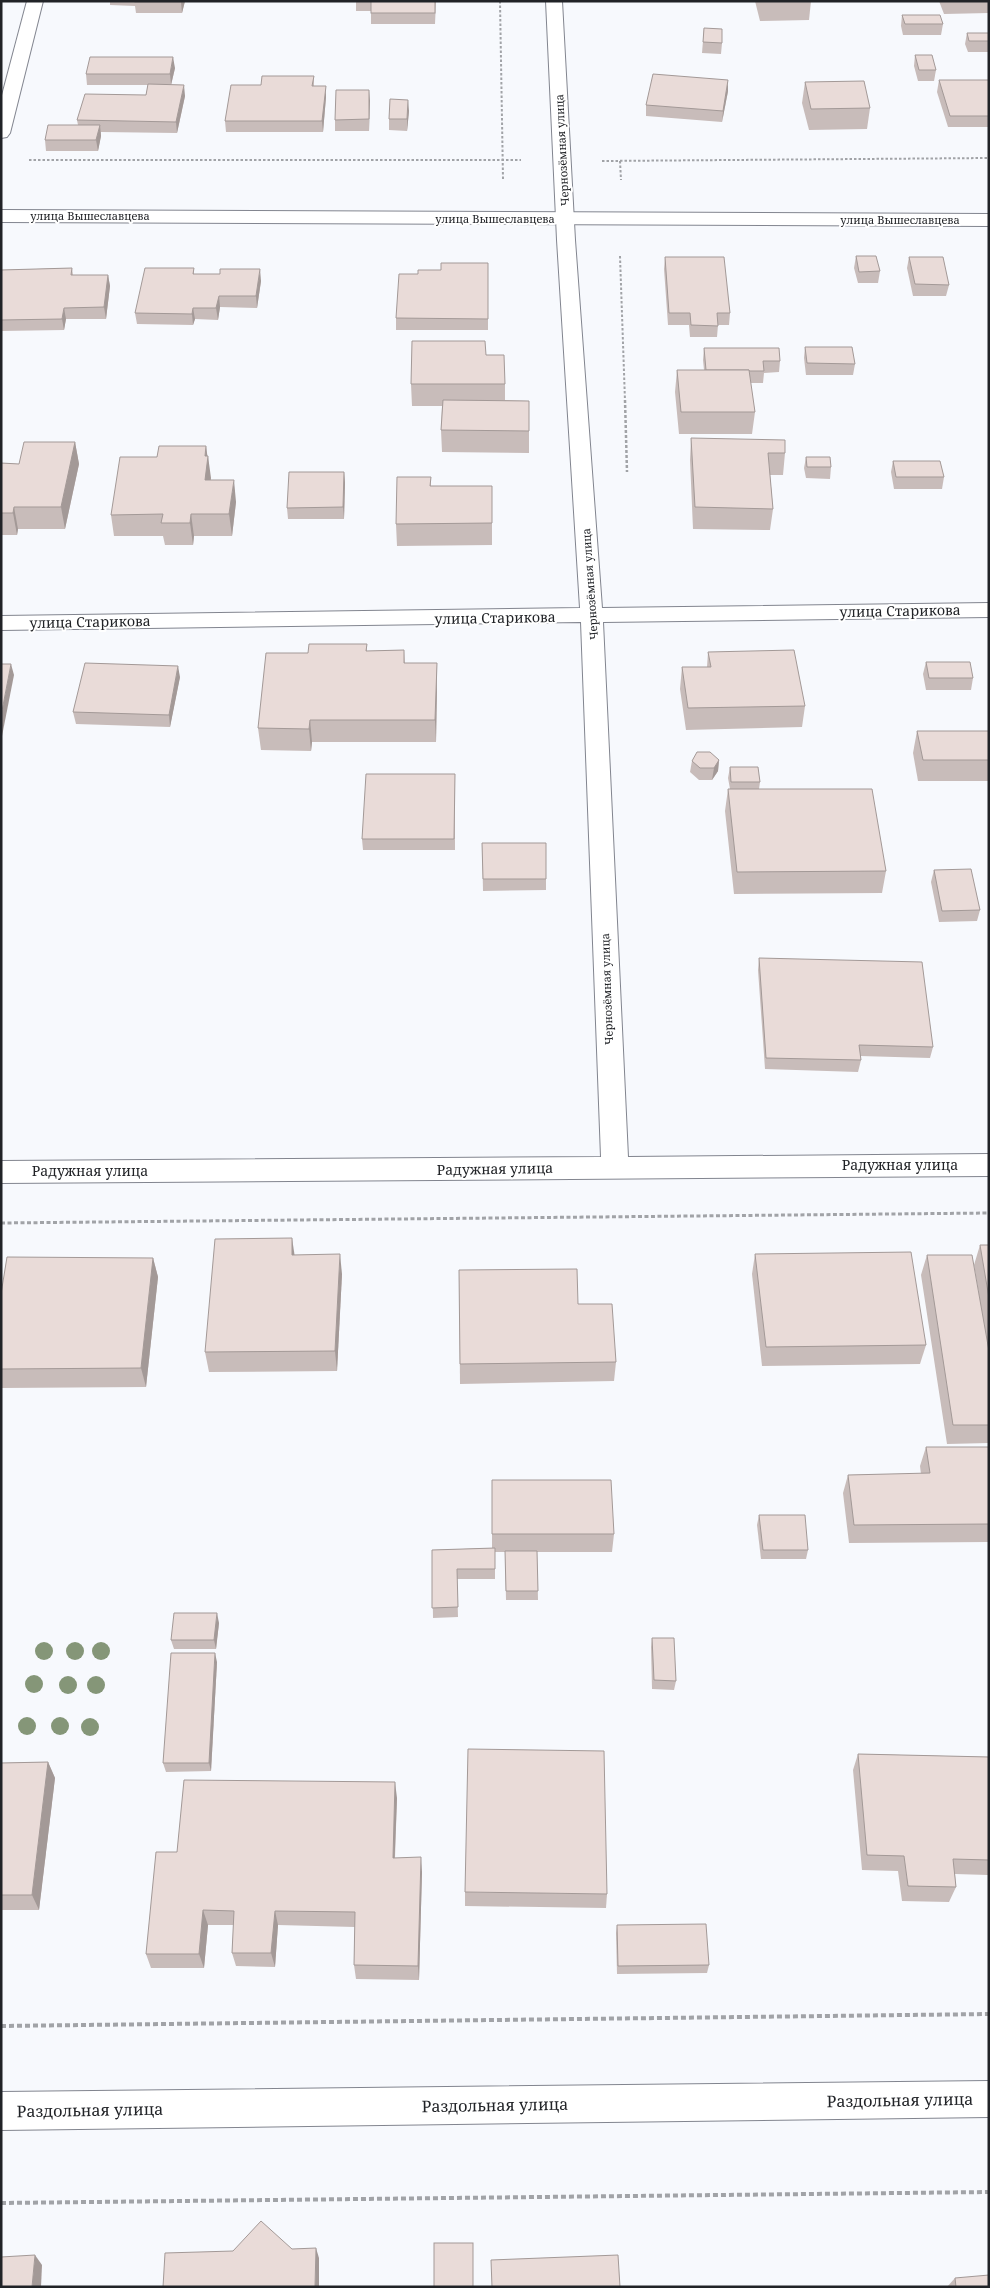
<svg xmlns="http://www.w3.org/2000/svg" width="990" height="2288" font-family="'Noto Serif',serif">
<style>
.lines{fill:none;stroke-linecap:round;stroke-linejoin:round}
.minor-casing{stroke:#82858f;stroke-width:2}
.tertiary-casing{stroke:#82858f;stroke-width:2}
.path-far3{stroke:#a1a3a7;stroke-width:2;stroke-dasharray:2.5 2;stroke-linecap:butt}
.path-far2{stroke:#a1a3a7;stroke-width:2.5;stroke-dasharray:3 2;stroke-linecap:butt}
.path-far1{stroke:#a1a3a7;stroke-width:3;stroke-dasharray:4 2.5;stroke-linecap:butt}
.path{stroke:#a1a3a7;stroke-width:4;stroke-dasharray:5 3;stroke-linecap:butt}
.minor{fill:#fff;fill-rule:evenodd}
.tertiary{fill:#fff;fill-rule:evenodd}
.tree{fill:#859678}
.wall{fill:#c8bcba}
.shaded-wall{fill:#a39997}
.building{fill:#e9dbd8;stroke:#a39997}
.labels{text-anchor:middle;stroke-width:4;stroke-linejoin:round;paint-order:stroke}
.far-street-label{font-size:11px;fill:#212327;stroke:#fff}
.street-label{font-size:14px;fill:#212327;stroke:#fff}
.near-street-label{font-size:16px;fill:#212327;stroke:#fff}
</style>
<rect width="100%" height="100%" fill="#f7f9fd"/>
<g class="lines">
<g class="minor-casing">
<g id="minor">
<path d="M27 1H43L10 133 7 137 1 138V99Z"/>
<path d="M546 1H562L575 240 602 608 989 603V617L603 622 628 1157 989 1154V1176L1 1183V1161L601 1157 581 622 1 630V616L580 608 557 240Z"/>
<path d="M989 2081V2117L1 2130V2092Z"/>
</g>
</g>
<g class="tertiary-casing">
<path id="tertiary" d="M1 210 989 214V226L1 222Z"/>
</g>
<g class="path-far3">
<path d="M500 1 503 179"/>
<path d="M29 160H521"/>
<path d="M602 161 989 158"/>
<path d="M620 161 621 180"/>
<path d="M620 256 625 401"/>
</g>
<path class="path-far2" d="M625 400 627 472"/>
<path class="path-far1" d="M1 1223 989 1213"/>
<g class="path">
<path d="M1 2026 989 2014"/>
<path d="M1 2203 989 2192"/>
</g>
<use href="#minor" class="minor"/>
<use href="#tertiary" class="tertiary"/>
</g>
<g class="tree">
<circle cx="44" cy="1651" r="9"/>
<circle cx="75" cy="1651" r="9"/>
<circle cx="101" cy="1651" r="9"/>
<circle cx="34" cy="1684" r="9"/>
<circle cx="68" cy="1685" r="9"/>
<circle cx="96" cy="1685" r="9"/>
<circle cx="27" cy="1726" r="9"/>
<circle cx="60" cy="1726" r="9"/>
<circle cx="90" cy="1727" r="9"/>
</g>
<g class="wall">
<path d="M110 1H185L182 13H136L135 6 110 5Z"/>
<path d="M356 1H436L435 24H371V11H356Z"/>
<path d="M755 1H811L809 20 760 21Z"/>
<path d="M939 1H989V13L944 14Z"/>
<path d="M902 15 943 24 941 35H903L901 26Z"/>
<path d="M704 28 722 43 721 54 702 53Z"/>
<path d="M967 33H989V52H968L965 44Z"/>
<path d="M915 55 936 70 934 81H918L914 66Z"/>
<path d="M175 68 171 85 185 96 177 133 101 132V136L98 151H46L45 140 78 125 77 120 146 95 148 85H87L86 74Z"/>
<path d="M314 76V86L326 97 323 132H226L225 121 261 85Z"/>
<path d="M939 80H989V127H948L937 92Z"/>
<path d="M805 82 870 108 867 129 809 130 802 103Z"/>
<path d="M369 90V131H335V120Z"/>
<path d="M728 91 722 122 646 116V105Z"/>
<path d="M409 111 407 131 389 130V119Z"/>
<path d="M856 256 880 271 878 283H858L854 268Z"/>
<path d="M665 257 730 313 729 325H718L717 337H690L689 325H668L664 269Z"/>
<path d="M909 257 949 285 946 296H913L907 268Z"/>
<path d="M488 263V330H396V318L418 274Z"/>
<path d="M72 268 73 275H108L110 286 106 319H66L64 330 1 331V270Z"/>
<path d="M194 268V274L261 281 257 308 220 307 218 320 195 319 193 325 137 324 135 313Z"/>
<path d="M805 347 855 364 853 375H806L804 358Z"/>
<path d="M704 348 780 361 779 372 764 373 763 383H750L755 412 752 434H679L675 392 677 370H704L703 360Z"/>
<path d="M486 355 505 384V400L529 401V453L442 452 441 430 442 406H412L411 384Z"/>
<path d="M691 438 785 453 783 475H770L773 509 770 530 693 529 690 460Z"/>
<path d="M75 442 79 464 65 529H18L17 535H1V463L19 464Z"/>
<path d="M206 446 207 456H208L210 480 236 502 232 536H194L193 545H165L163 536H114L111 515 157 457Z"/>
<path d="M806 457 831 467 830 479 806 478 804 468Z"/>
<path d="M893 461 944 477 942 489H894L891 472Z"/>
<path d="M344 472 345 483 344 519H288L287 508Z"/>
<path d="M431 477V486H492V545L397 546 396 524Z"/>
<path d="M367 644V651L404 650 405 663H437V685L436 742H312L311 751 261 750 258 728 308 653Z"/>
<path d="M708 652 805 706 802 727 686 730 680 689 682 667H707Z"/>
<path d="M926 662 973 678 971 690H926L923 674Z"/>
<path d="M180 677 170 727 76 724 73 712Z"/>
<path d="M917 731H989V781H918L913 753Z"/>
<path d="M719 760 718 771 712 780H699L690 772 692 761Z"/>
<path d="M730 767 760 782 759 789 886 871 882 893 734 894 725 811 728 789H730L728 778Z"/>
<path d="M455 774V850H363L362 839Z"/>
<path d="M482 843 546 879V890L483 891Z"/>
<path d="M934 870 980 910 977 921 939 922 931 882Z"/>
<path d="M759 958 933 1047 930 1058 860 1056 861 1060 858 1072 765 1069 758 970Z"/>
<path d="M980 1245H989V1443L947 1444 921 1275 927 1255 979 1294 974 1265Z"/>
<path d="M755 1254 926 1345 920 1364 762 1366 752 1274Z"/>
<path d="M294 1255 342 1274 337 1371 209 1372 205 1352Z"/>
<path d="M153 1258 158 1277 146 1387 1 1388V1294Z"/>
<path d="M459 1270 578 1304 616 1362 614 1381 460 1384Z"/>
<path d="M926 1447H989V1542L849 1543 843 1493 848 1475 921 1474 920 1466Z"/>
<path d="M492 1480 614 1534 612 1552H537L538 1600H506L505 1552H495V1579H457L458 1617 433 1618 432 1550 492 1548Z"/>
<path d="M759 1515 808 1550 806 1559H761L757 1525Z"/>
<path d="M219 1623 216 1649H174L171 1640Z"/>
<path d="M652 1638 676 1681 674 1690 652 1689 651 1647Z"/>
<path d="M217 1662 211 1771 166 1772 163 1763Z"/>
<path d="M858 1754 989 1757 988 1875 955 1874 956 1887 949 1902 902 1901 898 1871 862 1870 853 1770Z"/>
<path d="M48 1762 55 1778 39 1910H1V1763Z"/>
<path d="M397 1798 395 1858 422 1872 419 1980 356 1979 354 1965 355 1927 278 1925 275 1967 236 1966 232 1953 234 1925H208L204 1968H151L146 1954 177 1852Z"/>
<path d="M465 1892 607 1894 606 1908 465 1906Z"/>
<path d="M617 1925 709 1965 707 1973 617 1974 616 1933Z"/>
<path d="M955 2278 989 2287H947Z"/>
</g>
<g class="shaded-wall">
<path d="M181 1H185L182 13 181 2Z"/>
<path d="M173 57 175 68 171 85 170 74Z"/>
<path d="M728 80V91L722 122 723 111Z"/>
<path d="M184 85 185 96 177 133 176 122Z"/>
<path d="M326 86V97L323 132 322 121Z"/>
<path d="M369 90 370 101 369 131Z"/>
<path d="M408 100 409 111 407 131V119Z"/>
<path d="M100 125 101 136 98 151 96 140Z"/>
<path d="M260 269 261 281 257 308 256 296Z"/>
<path d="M108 275 110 286 106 319 104 307Z"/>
<path d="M219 296 220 307 218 320 216 308Z"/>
<path d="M64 308 66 319 64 330 62 319Z"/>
<path d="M193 308 195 319 193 325 192 314Z"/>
<path d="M75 442 79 464 65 529 61 507Z"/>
<path d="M206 446 208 460V456L211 478 208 502 205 480V456Z"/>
<path d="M344 472 345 483 344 519 343 507Z"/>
<path d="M234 480 236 502 232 536 229 514Z"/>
<path d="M14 507 18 529 17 535 13 513Z"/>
<path d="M191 514 194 536 193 545 190 523Z"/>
<path d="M437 663V685L436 742 435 720Z"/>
<path d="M11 664 14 675 2 736 1 732V716Z"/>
<path d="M178 666 180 677 170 727 169 715Z"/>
<path d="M310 720 312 742 311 751 309 729Z"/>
<path d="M719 760 718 771 712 780 714 768Z"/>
<path d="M292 1238 295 1258 292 1255Z"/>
<path d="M340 1254 342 1274 337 1371 335 1351Z"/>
<path d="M153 1258 158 1277 146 1387 141 1368Z"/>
<path d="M217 1613 219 1623 216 1649 214 1640Z"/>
<path d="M215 1653 217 1662 211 1771 209 1763Z"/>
<path d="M48 1762 55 1778 39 1910 32 1895Z"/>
<path d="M395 1782 397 1798 394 1873 393 1858Z"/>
<path d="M421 1857 422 1872 419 1980 418 1966Z"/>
<path d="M203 1910 208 1925 204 1968 199 1954Z"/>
<path d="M275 1911 278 1925 275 1967 271 1953Z"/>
<path d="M316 2248 319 2258V2287H315Z"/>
<path d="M35 2255 42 2265 41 2287H32Z"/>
</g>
<g class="building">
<rect x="135" y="1" width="46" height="1"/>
<rect x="371" y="1" width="64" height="12"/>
<path d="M902 15H940L943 24H905Z"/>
<path d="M704 28 722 29V43L703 42Z"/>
<path d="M967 33H989V41H969Z"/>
<path d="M915 55H932L936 70H919Z"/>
<path d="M90 57H173L170 74H86Z"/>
<path d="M653 74 728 80 723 111 646 105Z"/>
<path d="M262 76H314L312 86H326L322 121H225L231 85H261Z"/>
<path d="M939 80H989V116H950Z"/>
<path d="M864 81 870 108 811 109 805 82Z"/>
<path d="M148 84 184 85 176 122 77 120 85 94 146 95Z"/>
<path d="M336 90H369V119L335 120Z"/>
<path d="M390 99 408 100 407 119H389Z"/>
<path d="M48 125H100L96 140H45Z"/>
<path d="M856 256H876L880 271 859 272Z"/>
<path d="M665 257H724L730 313H717L718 326 691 325 690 313H669Z"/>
<path d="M909 257H943L949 285 915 284Z"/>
<path d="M441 263H488V319L396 318 399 274H418V270H441Z"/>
<path d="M72 268 71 275H108L104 307 64 308 62 319 1 320V270Z"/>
<path d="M145 268H194L193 274H220V269H260L256 296H219L216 308H193L192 314 135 313Z"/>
<path d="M412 341H485L486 355H504L505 384H411Z"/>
<path d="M805 347H852L855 364 807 363Z"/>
<path d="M704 348H779L780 361H763L764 371H749V370H706Z"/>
<path d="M677 370H749L755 412H681Z"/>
<path d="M443 400 529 401V431L441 430Z"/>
<path d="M691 438 785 440V453H768L773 509 695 507Z"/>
<path d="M24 442H75L61 507H14L13 513H1V463L19 464Z"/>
<path d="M159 446H206L205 456H208L205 480H234L229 514H191L190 523H161L163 514 111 515 120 457H157Z"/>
<path d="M806 457H830L831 467H807Z"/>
<path d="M893 461H940L944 477H896Z"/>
<path d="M289 472H344L343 507 287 508Z"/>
<path d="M397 477H431L430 486H492V523L396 524Z"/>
<path d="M309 644H367L366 651 404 650V663H437L435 720H310L309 729 258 728 266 653H308Z"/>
<path d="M794 650 805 706 688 708 682 667H711L708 652Z"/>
<path d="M926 662H970L973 678H929Z"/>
<path d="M85 663 178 666 169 715 73 712Z"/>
<path d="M1 664H11L1 716Z"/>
<path d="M917 731H989V760H923Z"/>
<path d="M697 752H710L719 760 714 768H700L692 761Z"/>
<path d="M730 767H758L760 782H731Z"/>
<path d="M366 774H455L454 839H362Z"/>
<path d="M728 789H872L886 871 737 872Z"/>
<path d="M482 843H546V879H483Z"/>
<path d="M971 869 980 910 942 911 934 870Z"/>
<path d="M759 958 922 962 933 1047 859 1045 861 1060 766 1058Z"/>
<path d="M292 1238V1255L340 1254 335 1351 205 1352 215 1239Z"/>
<path d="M980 1245H989V1298Z"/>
<path d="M911 1252 926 1345 766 1347 755 1254Z"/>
<path d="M927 1255H972L989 1351V1425H953Z"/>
<path d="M7 1257 153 1258 141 1368 1 1369V1294Z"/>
<path d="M577 1269 578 1304H612L616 1362 460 1364 459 1270Z"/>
<path d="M926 1447H989V1524L854 1525 848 1475 930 1473Z"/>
<path d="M492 1480H611L614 1534H492Z"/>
<path d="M759 1515H805L808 1550H763Z"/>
<path d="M495 1548V1569H457L458 1607 432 1608V1550Z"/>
<path d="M505 1551H537L538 1591H506Z"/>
<path d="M174 1613H217L214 1640H171Z"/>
<path d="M652 1638H674L676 1681 654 1680Z"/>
<path d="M171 1653H215L209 1763H163Z"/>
<path d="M468 1749 604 1751 607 1894 465 1892Z"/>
<path d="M858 1754 989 1757V1860L953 1859 956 1887 908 1886 904 1856 867 1855Z"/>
<path d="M48 1762 32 1895H1V1763Z"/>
<path d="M184 1780 395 1782 393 1858 421 1857 418 1966 354 1965 355 1912 275 1911 271 1953H232L234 1911 203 1910 199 1954H146L156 1852H177Z"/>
<path d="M706 1924 709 1965 618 1966 617 1925Z"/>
<path d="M261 2221 292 2249 316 2248 315 2287H163L165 2253 233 2251Z"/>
<rect x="434" y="2243" width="39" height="44"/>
<path d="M35 2255 32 2287H1V2257Z"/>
<path d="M618 2255 620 2287H492L491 2260Z"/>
<path d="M989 2275V2287H956L955 2278Z"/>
</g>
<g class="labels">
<g class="far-street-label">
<text transform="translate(562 150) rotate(-93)" y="4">Чернозёмная улица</text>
<text x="90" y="220">улица Вышеславцева</text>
<text x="495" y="223">улица Вышеславцева</text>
<text x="900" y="224">улица Вышеславцева</text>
<text transform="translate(590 584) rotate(-94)" y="4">Чернозёмная улица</text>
<text transform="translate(607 989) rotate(-92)" y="4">Чернозёмная улица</text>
</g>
<g class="street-label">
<text transform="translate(900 611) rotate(-1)" y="5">улица Старикова</text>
<text transform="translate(495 618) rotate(-1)" y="5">улица Старикова</text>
<text transform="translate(90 622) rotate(-1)" y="5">улица Старикова</text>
<text x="900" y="1170">Радужная улица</text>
<text transform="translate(495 1169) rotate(-1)" y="5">Радужная улица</text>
<text x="90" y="1176">Радужная улица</text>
</g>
<g class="near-street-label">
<text transform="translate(900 2100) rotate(-1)" y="6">Раздольная улица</text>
<text transform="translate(495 2105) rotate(-1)" y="6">Раздольная улица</text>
<text transform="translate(90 2110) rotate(-1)" y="6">Раздольная улица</text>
</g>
</g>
<rect width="990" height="2288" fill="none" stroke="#212327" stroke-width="5"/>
</svg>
